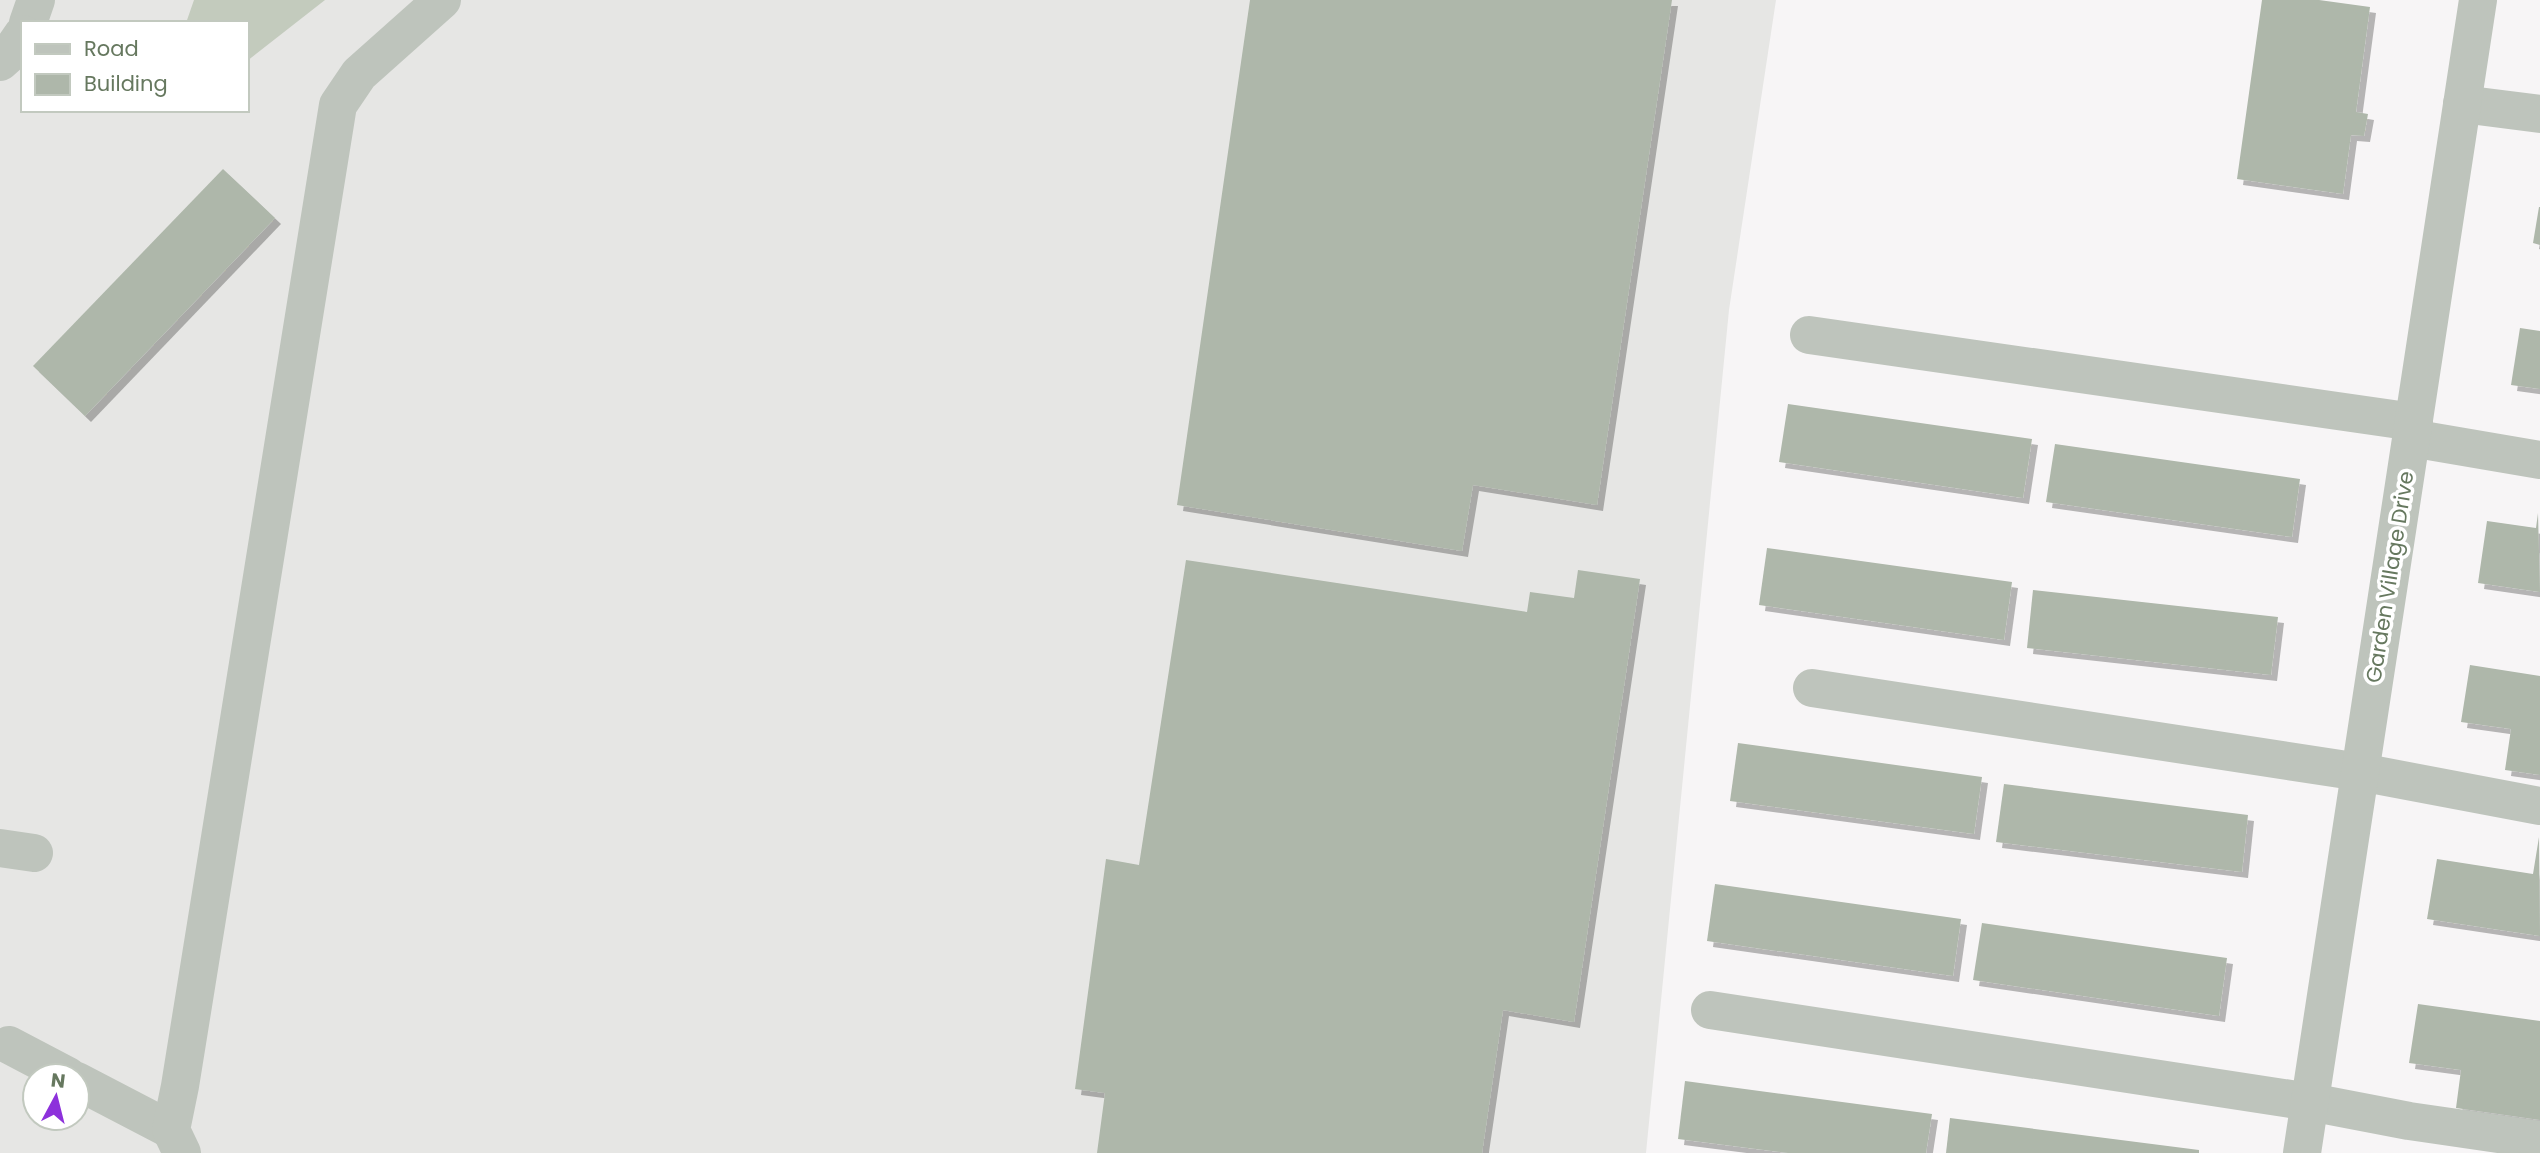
<svg xmlns="http://www.w3.org/2000/svg" width="2540" height="1153" font-family="Poppins,sans-serif">
<style>
.built{fill:#e6e6e4;fill-rule:evenodd}
.water{fill:#c3cbbd}
.building{fill:#aeb7aa;filter:url(#shadow)}
.lines{fill:none;stroke-linecap:round;stroke-linejoin:round}
.minor{stroke:#bec4bc;stroke-width:38}
.labels{text-anchor:middle;stroke-width:7;stroke-linejoin:round;paint-order:stroke}
.street-label{font-size:21px;fill:#66785f;stroke:#fff}
</style>
<defs>
<filter id="shadow"><feDropShadow dx="6" dy="6" stdDeviation="0" flood-color="#0004"/></filter>
</defs>
<rect width="100%" height="100%" fill="#f7f5f6"/>
<path class="built" d="M0 0H1776L1729 310 1646 1153H0ZM23 23H247V110H23ZM35 1076H77V1118H35Z"/>
<path class="water" d="M194 0H325L247 61V23H186Z"/>
<g class="building">
<path d="M1250 0H1672L1597 505 1473 485 1462 551 1177 505Z"/>
<path d="M2262 0H2319L2370 7 2356 112 2368 114 2364 136 2351 135 2343 194 2237 179Z"/>
<path d="M223 169 275 218 85 416 33 366Z"/>
<path d="M2539 207H2540V245L2533 243Z"/>
<path d="M2520 328 2540 331V389L2511 385Z"/>
<path d="M1788 404 2032 439 2023 498 1779 462Z"/>
<path d="M2055 444 2300 479 2292 537 2046 502Z"/>
<path d="M2538 513 2540 592 2478 583 2487 521 2536 528Z"/>
<path d="M1767 548 2012 582 2004 640 1759 605Z"/>
<path d="M1186 560 1527 612 1530 592 1574 598 1578 570 1640 579 1574 1022 1503 1010 1482 1153H1097L1105 1093 1075 1089 1106 859 1139 865Z"/>
<path d="M2033 590 2278 617 2271 675 2027 648Z"/>
<path d="M2470 665 2540 676V775L2505 770 2511 729 2461 722Z"/>
<path d="M1738 743 1982 777 1974 834 1730 801Z"/>
<path d="M2004 784 2248 815 2242 872 1996 842Z"/>
<path d="M2539 837 2540 936 2427 919 2437 859 2533 874Z"/>
<path d="M1715 884 1961 919 1953 976 1707 941Z"/>
<path d="M1982 923 2227 958 2219 1016 1973 980Z"/>
<path d="M2418 1004 2540 1021V1120L2456 1108 2461 1070 2409 1063Z"/>
<path d="M1685 1081 1932 1114 1926 1153H1788L1678 1139Z"/>
<path d="M1950 1118 2199 1150V1153H1946Z"/>
</g>
<g class="lines">
<g class="minor">
<path d="M28 23 36 0"/>
<path d="M0 62 9 54 23 34"/>
<path d="M2462 104 2540 114"/>
<path d="M1809 335 2414 422"/>
<path d="M2411 438 2540 460"/>
<path d="M1812 688 2360 772 2540 806"/>
<path d="M0 848 34 853"/>
<path d="M1710 1010 2310 1102 2409 1121 2540 1140"/>
<path d="M9 1045 68 1076"/>
<path d="M77 1081 171 1130"/>
<path d="M182 1153 171 1130 180 1086 338 105 359 74 442 0"/>
<path d="M2302 1153 2478 0"/>
</g>
</g>
<g class="labels">
<g class="street-label">
<text transform="translate(2390 577) rotate(-81)" y="7">Garden Village Drive</text>
</g>
</g>
<rect x="21" y="21" width="228" height="91" fill="#ffffff" stroke="#c2c9bf" stroke-width="2"/>
<rect x="35" y="44" width="35" height="10" fill="#bec4bc" stroke="#c2c9bf" stroke-width="2"/>
<text x="84" y="56" font-size="21" fill="#66785f">Road</text>
<rect x="35" y="74" width="35" height="21" fill="#aeb7aa" stroke="#c2c9bf" stroke-width="2"/>
<text x="84" y="91" font-size="21" fill="#66785f">Building</text>
<g transform="translate(56 1097) rotate(7)"><circle r="33" fill="#ffffff" stroke="#c2c9bf" stroke-width="2"/>
<path d="M0-5L12 26L0 18L-12 26Z" fill="#8d31db"/>
<text y="-10" font-size="19" font-weight="bold" text-anchor="middle" fill="#66785f">N</text>
</g>
</svg>
